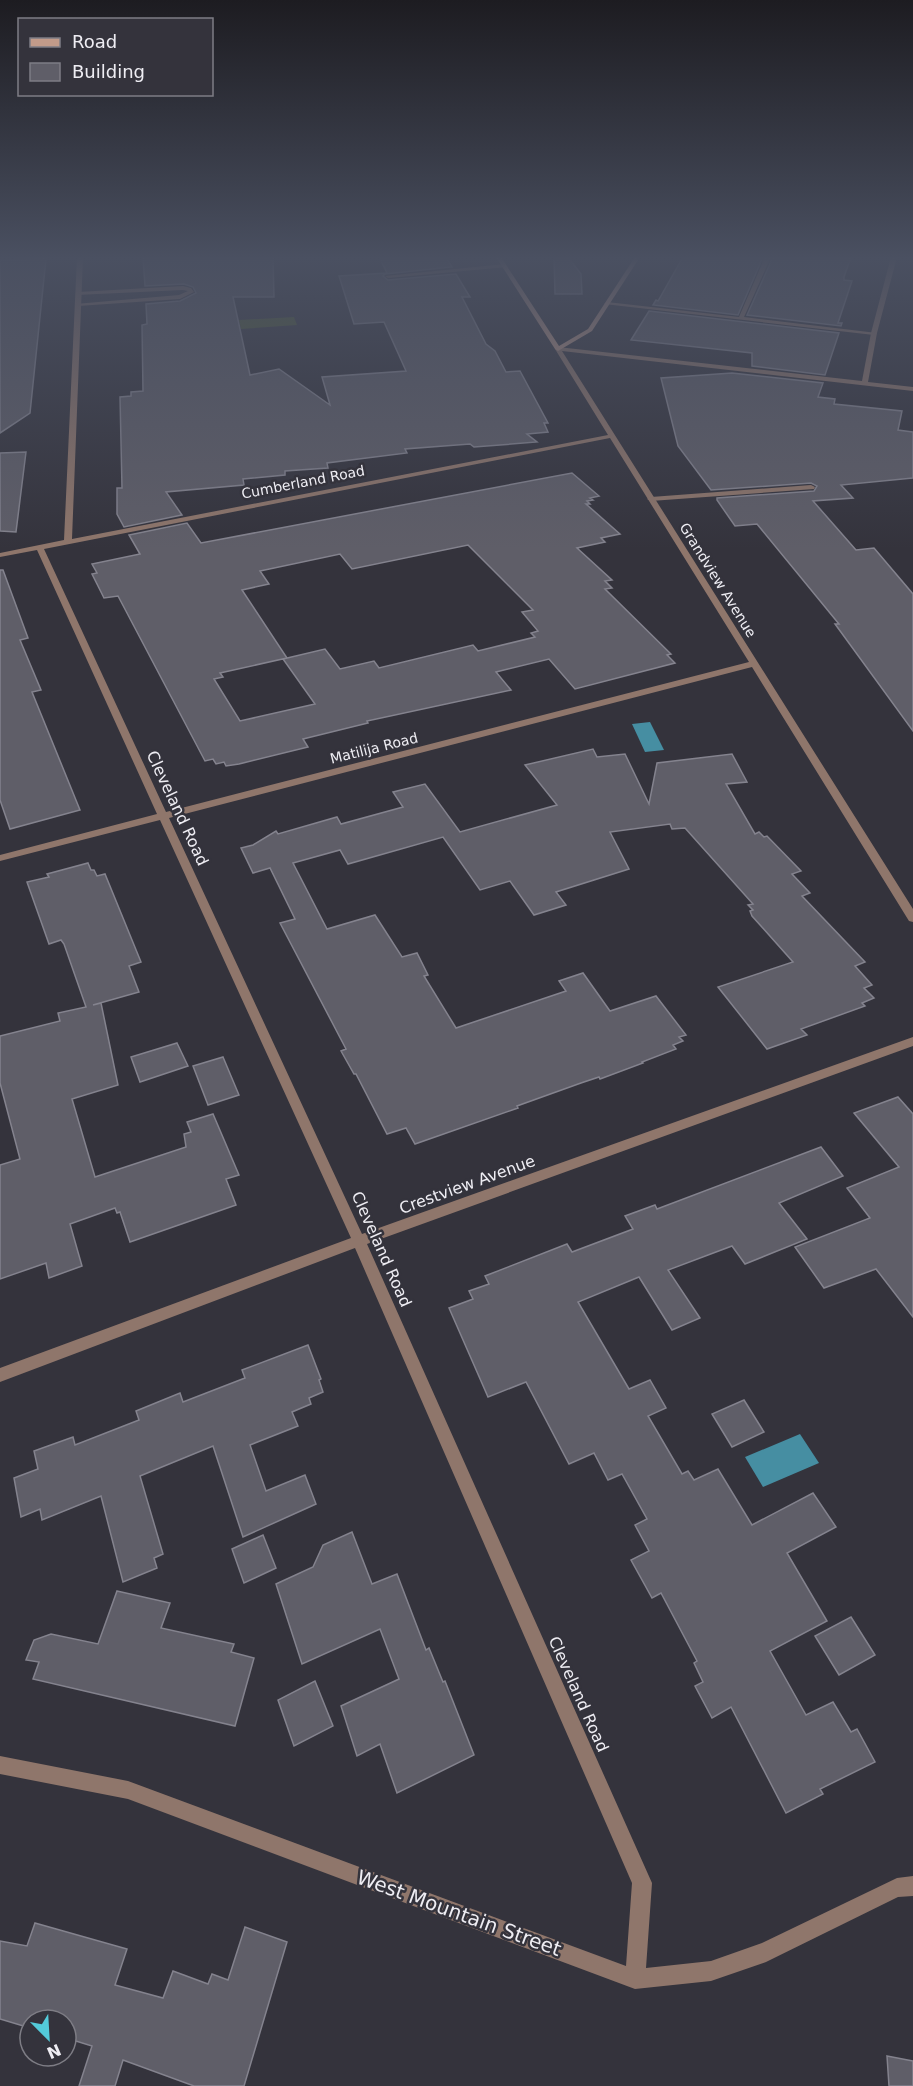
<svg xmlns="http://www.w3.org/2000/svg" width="913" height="2086" font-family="'DejaVu Sans',sans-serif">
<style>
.green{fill:#4e5b2f}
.water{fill:#468ea2}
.building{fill:#5f5e68;stroke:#84838e;stroke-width:1.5;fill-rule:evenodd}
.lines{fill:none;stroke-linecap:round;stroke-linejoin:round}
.lane{fill:#8f766b;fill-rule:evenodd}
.street{fill:#8f766b;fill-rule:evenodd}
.secondary{fill:#c29b8a;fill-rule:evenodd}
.labels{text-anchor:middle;stroke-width:5;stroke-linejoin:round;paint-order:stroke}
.far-street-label{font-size:14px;fill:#eeedf3;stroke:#34333c}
.street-label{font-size:16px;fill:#eeedf3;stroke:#34333c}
.near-street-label{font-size:20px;fill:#eeedf3;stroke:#34333c}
</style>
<rect width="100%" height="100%" fill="#34333c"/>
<path class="green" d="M294 317 297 325 241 329 239 320Z"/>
<g class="water">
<path d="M650 722 664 750 645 752 632 724Z"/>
<path d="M800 1434 819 1463 763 1487 745 1457Z"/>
</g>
<g class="building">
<path d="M143 257H273L274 297H233L250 375 279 369 330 405 322 377 406 371 384 322 354 324 339 276 387 273 379 257H446L452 267 385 274 383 276 388 280 456 274 470 297H462L486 344 495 351 506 372 520 371 548 423H544L548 432 527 434 537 442 474 447 470 444 405 449 407 453 327 463 328 468 285 471V475L243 479 244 485 166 492 182 515 124 527 117 514V488H122L120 397 131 396V392L143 391 142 325 147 324 146 304 180 301 196 293 193 287 184 284 145 286Z"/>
<path d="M554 257H568L581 274 582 294H555Z"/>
<path d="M683 257H763L738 315 653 305 656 300 658 301Z"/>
<path d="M773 257H851L844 277V280L852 281 838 323H842L841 326 747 315Z"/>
<path d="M46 259 30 413 0 433V260Z"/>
<path d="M649 311 839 333 825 375 752 366V353L631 340Z"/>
<path d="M732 373 823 383 818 397 835 399 834 404 902 411 898 430 913 432V478L841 485 853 498 813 501 856 550 874 548 913 594V731L835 624H839L757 524 735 526 717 500V498L814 491 817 486 811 483 711 490 678 446 661 378Z"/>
<path d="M26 452 16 532 0 531V453Z"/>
<path d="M572 473 599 496 590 498 593 500 587 501 590 504H586L620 534 601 538 605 542 577 548 612 580 605 581 612 588 605 589 671 654 667 655 675 663 575 689 549 659 496 672 511 690 367 721 368 723 303 739 308 747 239 764 226 766 224 762 216 764 213 759 205 761 118 596 104 598 92 574 97 573 92 564 140 554 129 535 187 523 201 543ZM468 545 533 610 522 612 538 631 531 633 535 637 478 651 473 645 379 668 374 661 340 669 325 649 283 659 315 704 240 721 214 679 223 677 220 673 287 658 242 590 269 584 260 571 340 554 352 569Z"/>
<path d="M0 570H3L28 638 20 640 41 690 32 692 80 810 10 829 0 800Z"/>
<path d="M593 749 597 757 625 754 649 804 657 763 732 754 747 782 726 784 755 834 759 832 764 837 767 836 801 871 792 874 810 893 802 896 865 962 855 966 872 985 864 988 874 998 862 1003 865 1006 801 1029 807 1035 767 1049 718 987 793 962 752 916 750 911 753 910 748 905 753 904 685 828 672 829 670 824 610 832 629 869 556 892 566 905 534 915 510 881 480 890 443 837 348 864 340 850 293 863 327 929 375 915 402 957 417 953 428 975 424 976 456 1028 566 991 559 981 583 973 610 1011 656 996 686 1035 679 1037 683 1041 673 1045 676 1049 642 1062 643 1063 600 1079 599 1077 581 1083 517 1106 518 1108 415 1144 406 1128 387 1134 356 1074H354L341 1051 346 1049 280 923 295 919 270 868 253 873 241 848 253 845 276 831 278 834 337 817 341 824 403 807 393 792 425 784 460 832 557 805 525 765Z"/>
<path d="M88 863 91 870H94L97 876 105 874 141 962 129 966 139 992 93 1005 101 1003 118 1085 72 1099 95 1177 186 1147 184 1134 191 1132 187 1122 213 1114 239 1175 226 1179 236 1205 130 1242 120 1212 117 1213 115 1208 70 1224 82 1266 49 1278 46 1263 0 1279V1165L20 1159 0 1083V1036L60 1021 58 1013 86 1007 64 944 61 940 49 944 27 882 49 877 47 874Z"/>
<path d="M177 1043 188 1066 140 1082 131 1057Z"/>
<path d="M223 1057 239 1095 208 1105 193 1066Z"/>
<path d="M898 1097 913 1114V1317L876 1269 824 1288 795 1247 870 1218 847 1188 899 1167 854 1113Z"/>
<path d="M821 1147 843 1176 779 1203 807 1239 745 1264 732 1246 668 1270 700 1318 672 1330 639 1277 578 1302 629 1389 650 1380 666 1408 648 1416 682 1474 688 1471 694 1480 718 1469 752 1525 813 1493 836 1527 787 1553 827 1621 770 1651 806 1715 833 1702 851 1732 857 1729 875 1762 820 1789 823 1794 786 1813 731 1707 712 1718 695 1686 703 1682 694 1663 697 1661 661 1593 652 1598 631 1560 649 1551 635 1525 647 1519 622 1474 608 1480 594 1453 569 1464 526 1382 488 1397 449 1308 473 1299 469 1291 489 1284 485 1276 567 1244 572 1252 633 1229 625 1216 655 1205 657 1209Z"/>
<path d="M308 1345 321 1379 319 1380 323 1392 309 1398 311 1404 292 1412 298 1426 250 1445 266 1491 305 1475 316 1504 243 1537 213 1446 140 1476 163 1554 154 1558 157 1568 123 1582 101 1496 42 1520 40 1509 21 1517 14 1478 38 1469 34 1451 73 1437 75 1445 139 1420 136 1411 180 1393 183 1402 245 1378 242 1370Z"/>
<path d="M744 1400 764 1432 732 1447 712 1414Z"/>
<path d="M352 1532 372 1584 397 1574 426 1650 429 1648 443 1682 445 1681 474 1755 397 1793 380 1744 357 1756 341 1706 399 1679 380 1629 302 1664 276 1584 313 1567 323 1545Z"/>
<path d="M263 1535 276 1568 244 1583 232 1549Z"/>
<path d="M117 1591 170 1603 161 1628 234 1644 231 1652 254 1658 235 1726 33 1679 39 1662 26 1660 34 1640 51 1634 98 1644Z"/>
<path d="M851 1617 875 1655 839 1675 815 1636Z"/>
<path d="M315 1681 333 1726 294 1746 278 1700Z"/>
<path d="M35 1923 127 1949 115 1985 163 1998 173 1971 208 1984 212 1974 228 1980 245 1927 287 1942 244 2086H194L123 2060 115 2086H79L92 2046 66 2038V2020H30V2028L0 2019V1941L27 1946Z"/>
<path d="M887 2056 913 2061V2086H889Z"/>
</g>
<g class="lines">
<g class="lane">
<path d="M765 257H771L744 317 877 333 874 335 604 304 607 302 739 317Z"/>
<path d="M505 264 507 267 388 278 385 276Z"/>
<path d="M183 286 191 288 194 292 180 299 78 306 75 304 179 295 188 291 183 290 76 295 78 292Z"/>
<path d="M811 485 815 487 814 489 651 501 647 499 651 497Z"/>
</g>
<path class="street" d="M77 257H83L72 539 608 435 555 349 558 347 862 381 871 333 891 257H897L877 333 868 382 913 387V391L562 351 913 909V922L909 921 752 667 169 818 362 1234 913 1037V1046L367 1244 652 1883 646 1968 711 1961 762 1943 897 1878 913 1876V1896L898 1897 766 1962 711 1981 635 1989 128 1799 0 1774V1756L128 1781 626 1966 632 1883 355 1248 0 1382V1368L351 1238 160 820 0 861V855L157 814 37 550 0 557V553L64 540ZM610 438 749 662 166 812 44 549Z"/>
<path class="secondary" d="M496 257H501L559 346 588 329 635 257H640L592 331 558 351 555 349Z"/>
</g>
<linearGradient id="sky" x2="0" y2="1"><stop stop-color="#1d1c21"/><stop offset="0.47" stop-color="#4a5061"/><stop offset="1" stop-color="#4a5061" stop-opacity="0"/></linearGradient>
<rect width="913" height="549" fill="url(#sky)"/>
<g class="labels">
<g class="far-street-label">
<text transform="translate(303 482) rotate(-11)" y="5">Cumberland Road</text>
<text transform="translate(718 580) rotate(58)" y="5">Grandview Avenue</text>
<text transform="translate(374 748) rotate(-14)" y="5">Matilija Road</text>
</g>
<g class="street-label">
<text transform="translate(178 808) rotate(65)" y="6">Cleveland Road</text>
<text transform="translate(467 1184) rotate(-20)" y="6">Crestview Avenue</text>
<text transform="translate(382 1249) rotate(66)" y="6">Cleveland Road</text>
<text transform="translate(579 1694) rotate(66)" y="6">Cleveland Road</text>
</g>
<g class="near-street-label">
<text transform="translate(459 1913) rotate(20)" y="7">West Mountain Street</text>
</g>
</g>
<rect x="18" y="18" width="195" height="78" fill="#34333c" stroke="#7e7d85" stroke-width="1.5"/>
<rect x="30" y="38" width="30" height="9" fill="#c29b8a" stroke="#7e7d85" stroke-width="1.5"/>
<text x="72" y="48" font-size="18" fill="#eeedf3">Road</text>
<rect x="30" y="63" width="30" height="18" fill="#5f5e68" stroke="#7e7d85" stroke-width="1.5"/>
<text x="72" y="78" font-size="18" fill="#eeedf3">Building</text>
<g transform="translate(48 2038) rotate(156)"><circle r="28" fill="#34333c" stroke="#7e7d85" stroke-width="1.5"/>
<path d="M0-4.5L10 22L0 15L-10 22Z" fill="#53cbda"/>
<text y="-9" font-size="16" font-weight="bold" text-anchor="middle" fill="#eeedf3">N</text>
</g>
</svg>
